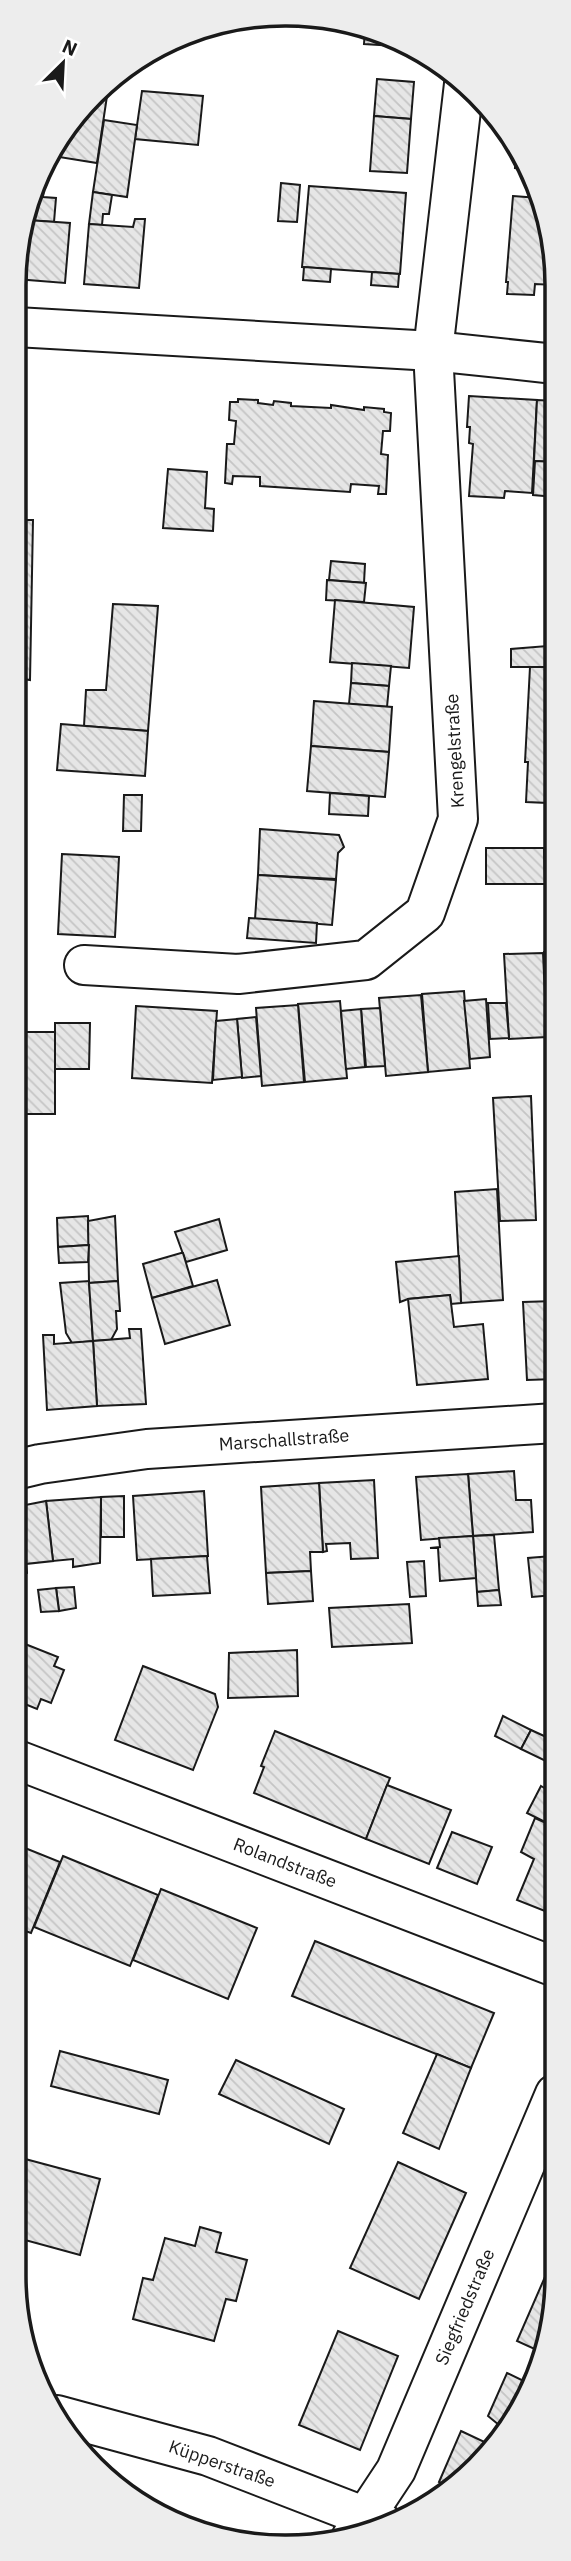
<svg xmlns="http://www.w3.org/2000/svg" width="571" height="2561" font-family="'IBM Plex Sans',sans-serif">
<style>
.building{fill:url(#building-back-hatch);stroke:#1a1a1a;stroke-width:2}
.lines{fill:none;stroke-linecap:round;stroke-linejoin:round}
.minor-casing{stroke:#1a1a1a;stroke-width:42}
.minor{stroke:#fff;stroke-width:38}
.power{stroke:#c62828;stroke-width:2;stroke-dasharray:24 5 3.5 5;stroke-linecap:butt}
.labels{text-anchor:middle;stroke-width:5;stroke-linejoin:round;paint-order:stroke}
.street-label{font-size:18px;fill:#1a1a1a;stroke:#fff}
.rim{fill:none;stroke:#1a1a1a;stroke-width:3.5}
</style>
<defs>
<pattern id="building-back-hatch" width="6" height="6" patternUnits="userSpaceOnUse" patternTransform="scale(1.75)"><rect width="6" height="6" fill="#e6e6e6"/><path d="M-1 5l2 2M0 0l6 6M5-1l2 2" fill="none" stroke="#c5c5c5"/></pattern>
</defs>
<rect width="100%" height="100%" fill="#fff"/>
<g class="building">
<path d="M365 30 406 42 413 47 364 44Z"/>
<path d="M377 79 414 82 411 119 374 116Z"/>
<path d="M142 91 203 96 198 145 135 139Z"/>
<path d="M99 94 107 96 97 163 59 157 62 137Z"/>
<path d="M374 116 411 119 407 173 370 171Z"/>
<path d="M104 120 137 125 127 197 93 192Z"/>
<path d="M516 148 529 166 530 169 515 168Z"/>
<path d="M41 178 45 179 43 197 56 198 54 222 27 220Z"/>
<path d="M281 183 300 185 297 222 278 221Z"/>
<path d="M309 186 406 193 400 274 302 267Z"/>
<path d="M93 192 112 195 109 214H103L102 225 89 224Z"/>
<path d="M513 196 539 198 555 250V285L535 284 534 295 507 294 508 282H506Z"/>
<path d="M135 219H145L139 288 84 284 89 224 133 227Z"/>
<path d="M27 220 70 223 65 283 16 279V250Z"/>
<path d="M304 267 331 269 330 282 303 280Z"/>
<path d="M372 272 399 274 398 287 371 285Z"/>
<path d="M469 396 537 400 532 493 505 491 504 498 469 496 473 444 469 443 470 427H467Z"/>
<path d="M238 399 258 400V403L273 405 274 401 291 403V406L331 408V405L364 410V407L384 409V412L391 413 390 431H383L381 454 388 455 386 494H378L379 486 351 484 350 492 260 486V477L233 476 232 484 225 483 227 444H234L236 421 229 420 230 402H238Z"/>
<path d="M537 400 555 401V462L534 461Z"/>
<path d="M535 461 555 462V497L533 495Z"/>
<path d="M168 469 207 472 205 508 214 509 213 531 163 528Z"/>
<path d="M16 520H33L30 680 16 678Z"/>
<path d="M331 561 365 564 364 583 329 580Z"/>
<path d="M327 580 366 583 364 602 326 600Z"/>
<path d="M335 600 414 607 409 668 330 662Z"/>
<path d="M113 604 158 606 148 731 84 726 86 690H106Z"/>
<path d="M547 646V667H511V649Z"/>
<path d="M352 663 391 666 389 686 351 683Z"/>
<path d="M553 665H555V806L548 805V803L526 802 528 762H525L530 667H553Z"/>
<path d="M351 683 389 686 387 707 349 704Z"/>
<path d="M314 701 392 707 389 752 311 746Z"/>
<path d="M61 724 148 731 145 776 57 770Z"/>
<path d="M311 746 389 752 385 797 307 791Z"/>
<path d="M330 793 369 796 368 816 329 814Z"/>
<path d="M124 795H142L141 831H123Z"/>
<path d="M260 829 339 835 344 847 338 853 336 879 258 875Z"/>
<path d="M486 848H544L545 884H486Z"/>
<path d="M62 854 119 857 115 937 58 934Z"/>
<path d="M258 875 336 880 332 925 255 919Z"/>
<path d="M249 918 317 923 316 943 247 938Z"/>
<path d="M544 952H555V1037H548Z"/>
<path d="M543 953 547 1037 509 1039 504 954Z"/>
<path d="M464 991 470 1068 428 1072 422 994Z"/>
<path d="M421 995 428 1072 386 1076 379 998Z"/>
<path d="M486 999 490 1057 470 1059 464 1001Z"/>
<path d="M340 1001 347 1078 305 1082 298 1004Z"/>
<path d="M488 1003H506L509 1038 490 1039Z"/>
<path d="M298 1005 304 1082 262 1086 256 1008Z"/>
<path d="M136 1006 217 1011 212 1083 132 1078Z"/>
<path d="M380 1008 385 1066 366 1067 361 1009Z"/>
<path d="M361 1009 365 1067 346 1069 341 1011Z"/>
<path d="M256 1017 261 1076 242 1078 237 1019Z"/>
<path d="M237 1019 242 1077 213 1080 216 1021Z"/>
<path d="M55 1023H90L89 1069H55Z"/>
<rect x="15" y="1032" width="40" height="82"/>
<path d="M531 1096 536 1220 500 1221 493 1098Z"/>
<path d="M497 1189 503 1300 461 1303 455 1192Z"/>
<path d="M88 1216 89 1245 58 1247 57 1218Z"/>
<path d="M115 1216 118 1281 89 1283 88 1221Z"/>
<path d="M219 1219 227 1250 186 1262 175 1232Z"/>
<path d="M89 1245 88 1262 59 1263 58 1247Z"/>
<path d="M181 1253H183L193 1286 152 1298 143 1264Z"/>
<path d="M459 1256 461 1303 451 1304 450 1295 408 1299 400 1302 396 1262Z"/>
<path d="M217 1280 230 1325 165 1344 152 1298Z"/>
<path d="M89 1281 93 1341 72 1343 66 1333 60 1283Z"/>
<path d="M118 1281 120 1311H116L117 1329 111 1340 93 1341 89 1283Z"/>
<path d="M450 1295 454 1327 483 1324 488 1379 417 1385 408 1299Z"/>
<path d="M555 1301V1379L527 1380 523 1302Z"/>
<path d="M129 1329H141L146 1404 97 1406 93 1341 130 1338Z"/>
<path d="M43 1335H54V1344L93 1341 97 1406 47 1410Z"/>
<path d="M514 1471 516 1500H531L533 1532 473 1536 468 1474Z"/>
<path d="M468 1474 473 1536 421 1540 416 1477Z"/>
<path d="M374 1480 378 1558 351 1559 350 1543 326 1544 327 1551 323 1552 319 1483Z"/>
<path d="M319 1483 323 1552H310L311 1571 266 1573 261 1487Z"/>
<path d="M204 1491 208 1556 137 1560 133 1496Z"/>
<path d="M124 1496V1537H101V1497Z"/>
<path d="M101 1497 100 1563 73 1567V1559L53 1561 46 1501Z"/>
<path d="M46 1501 53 1561 26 1564 27 1573 15 1575V1507Z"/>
<path d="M494 1535 499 1590 477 1592 473 1536Z"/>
<path d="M473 1536 476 1578 440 1581 438 1548H430L440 1547 439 1538Z"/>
<path d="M207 1556 210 1593 153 1596 151 1559Z"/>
<path d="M552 1556 554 1595 532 1597 528 1558Z"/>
<path d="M424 1561 426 1596 410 1597 407 1562Z"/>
<path d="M311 1571 313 1601 268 1604 266 1573Z"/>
<path d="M74 1587 76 1608 59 1611 56 1588Z"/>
<path d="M56 1588 59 1611 41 1612 38 1590Z"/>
<path d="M499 1590 501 1605 478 1606 477 1592Z"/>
<path d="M409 1604 412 1643 332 1647 329 1608Z"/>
<path d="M15 1640 58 1657 54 1666 64 1670 51 1703 41 1699 37 1709 15 1700Z"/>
<path d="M297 1650 298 1696 228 1698 229 1653Z"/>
<path d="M143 1666 215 1694 218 1707 193 1770 115 1740Z"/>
<path d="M503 1716 531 1730 521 1749 495 1736Z"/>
<path d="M531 1730 555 1741 554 1765 521 1749Z"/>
<path d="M275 1731 390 1778 366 1839 254 1793 264 1767 261 1766Z"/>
<path d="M387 1785 451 1810 429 1864 366 1839Z"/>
<path d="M541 1786 555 1794V1827L527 1813Z"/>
<path d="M535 1818 555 1827V1915L517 1900 534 1859 521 1852Z"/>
<path d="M452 1832 492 1847 477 1884 437 1868Z"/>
<path d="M15 1844 60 1862 31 1933 14 1927Z"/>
<path d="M63 1856 158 1895 130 1966 34 1927Z"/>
<path d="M161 1889 257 1928 228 1999 133 1960Z"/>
<path d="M315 1941 494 2013 471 2068 292 1996Z"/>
<path d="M60 2051 168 2080 159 2114 51 2086Z"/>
<path d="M437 2054 471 2068 439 2149 403 2133Z"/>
<path d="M236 2060 344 2109 329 2144 219 2094Z"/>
<path d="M14 2156 100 2179 80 2255 14 2237Z"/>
<path d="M398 2162 466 2193 419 2299 350 2268Z"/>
<path d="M200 2227 221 2233 216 2252 247 2260 236 2301 226 2299 214 2341 133 2319 143 2278 153 2280 165 2238 195 2246Z"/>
<path d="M555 2254V2311L541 2352 517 2341Z"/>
<path d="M338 2331 398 2356 360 2450 299 2425Z"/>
<path d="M507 2373 530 2384 521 2411 491 2445 499 2425 488 2416Z"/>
<path d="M461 2431 491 2445 453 2488 439 2482Z"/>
</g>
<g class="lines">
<g class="minor-casing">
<g id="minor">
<path d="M16 327 433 351 555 364"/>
<path d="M84 965 238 974 366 960 425 913 458 819 433 351 464 84"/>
<path d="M15 1470 40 1464 147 1449 555 1423"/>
<path d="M15 1759 555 1967"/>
<path d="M57 2415 208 2456 384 2524"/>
<path d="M351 2538 396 2470 555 2094"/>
</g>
</g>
<use href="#minor" class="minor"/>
<path class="power" d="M28 216 67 131"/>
</g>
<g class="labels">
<g class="street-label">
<text transform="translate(455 751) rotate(-93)" y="6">Krengelstraße</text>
<text transform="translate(284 1440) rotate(-4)" y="6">Marschallstraße</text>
<text transform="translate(285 1863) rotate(21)" y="6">Rolandstraße</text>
<text transform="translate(465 2307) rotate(-67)" y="6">Siegfriedstraße</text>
<text transform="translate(222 2464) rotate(19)" y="6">Küpperstraße</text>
</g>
</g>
<path d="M0 0H571V2561H0ZM285 26H286A259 259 0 0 1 545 285V2276A259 259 0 0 1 286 2535H285A259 259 0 0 1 26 2276V285A259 259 0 0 1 285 26Z" fill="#ededed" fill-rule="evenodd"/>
<path class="rim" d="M285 26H286A259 259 0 0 1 545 285V2276A259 259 0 0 1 286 2535H285A259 259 0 0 1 26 2276V285A259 259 0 0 1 285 26Z"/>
<g transform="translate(63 63) rotate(24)" stroke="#ffffff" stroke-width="5" paint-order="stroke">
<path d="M0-5L12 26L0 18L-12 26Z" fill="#1a1a1a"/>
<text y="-10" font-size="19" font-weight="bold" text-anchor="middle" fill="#1a1a1a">N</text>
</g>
</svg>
